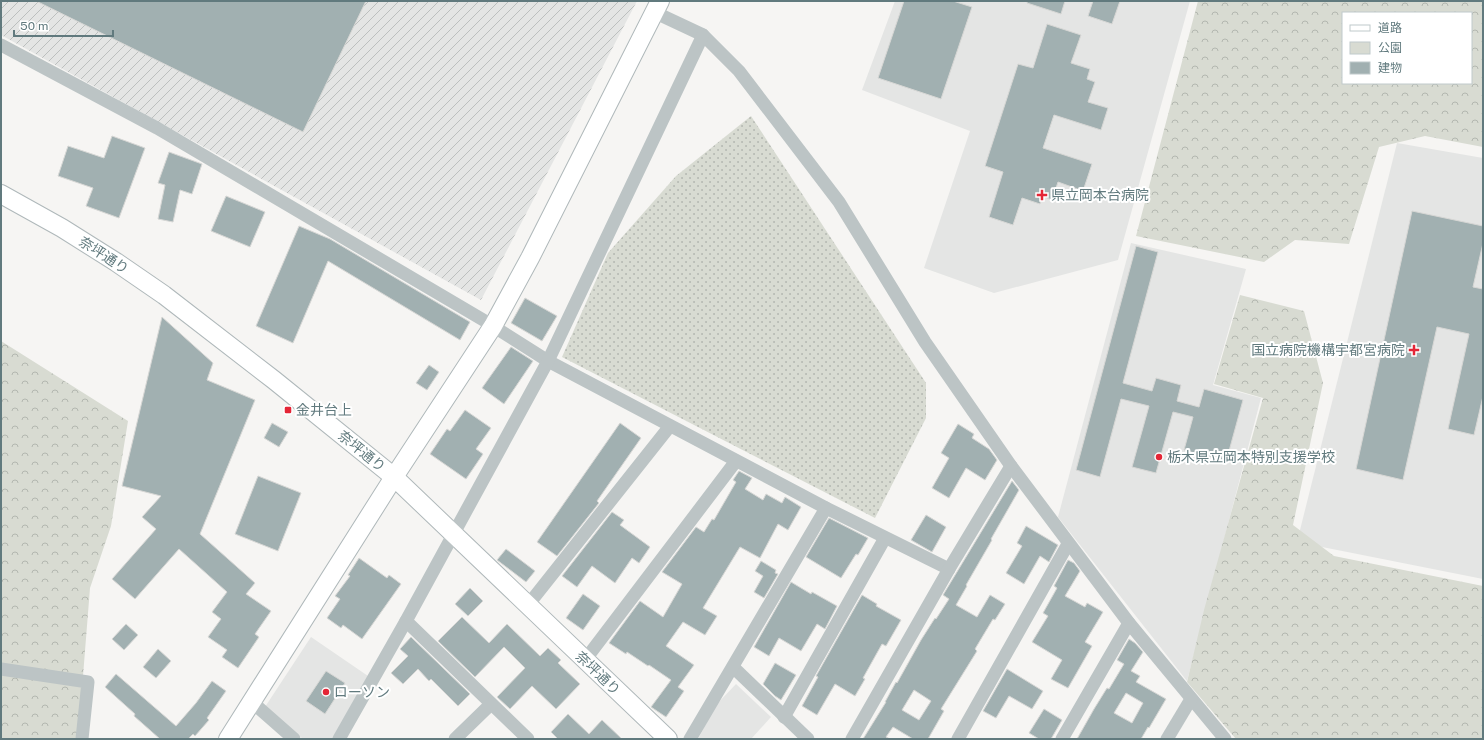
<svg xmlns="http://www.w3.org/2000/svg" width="1484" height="740" font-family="'Public Sans','Noto Sans JP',sans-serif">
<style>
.built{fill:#e4e5e4}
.industrial{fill:url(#industrial-furrows)}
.green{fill:url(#green-dots)}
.forest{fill:url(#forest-crowns);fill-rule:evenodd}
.building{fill:#a1b0b1;stroke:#d7d7d5;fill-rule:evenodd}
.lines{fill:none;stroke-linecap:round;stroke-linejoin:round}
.secondary-casing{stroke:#afb8ba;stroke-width:20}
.street{stroke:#bcc4c5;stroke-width:13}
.secondary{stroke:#fff;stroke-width:18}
.poi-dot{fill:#e42536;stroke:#fff;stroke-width:1.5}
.labels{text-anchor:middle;stroke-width:4;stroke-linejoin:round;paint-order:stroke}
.poi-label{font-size:14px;fill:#617a7e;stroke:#fff;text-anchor:start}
.street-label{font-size:14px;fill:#617a7e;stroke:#fff}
</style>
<defs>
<pattern id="industrial-furrows" width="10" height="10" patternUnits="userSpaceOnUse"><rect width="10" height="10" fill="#e4e5e4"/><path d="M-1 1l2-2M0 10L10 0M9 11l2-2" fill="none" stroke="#bcbfbe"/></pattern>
<pattern id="green-dots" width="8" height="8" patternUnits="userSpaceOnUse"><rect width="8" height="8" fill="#d8dbd2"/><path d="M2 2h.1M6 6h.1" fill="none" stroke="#b3b7b0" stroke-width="1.8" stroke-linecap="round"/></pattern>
<pattern id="forest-crowns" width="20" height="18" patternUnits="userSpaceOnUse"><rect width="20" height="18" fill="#d8dbd2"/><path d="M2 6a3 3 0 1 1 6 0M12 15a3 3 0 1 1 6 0" fill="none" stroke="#b3b7b0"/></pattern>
</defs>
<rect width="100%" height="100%" fill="#f6f5f3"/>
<g class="built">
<path d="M895 1H1190L1118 260 994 293 924 268 970 131 862 90Z"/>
<path d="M1397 143 1483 158V579L1297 542Z"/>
<path d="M1131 243 1246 269 1213 385 1261 398 1187 681 1058 517Z"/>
<path d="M311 637 368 676 332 739H303L265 707Z"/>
<path d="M736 684 771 717 751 739H698L716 705Z"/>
</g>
<path class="industrial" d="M1 1H637L481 300 1 35Z"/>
<path class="green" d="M751 116 926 383V418L875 518 562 357 608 253 676 176Z"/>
<g class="forest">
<path d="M1198 1H1483V147L1425 136 1379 147 1349 244 1295 240 1264 262 1136 236ZM1343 13H1471V83H1343Z"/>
<path d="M1240 295 1304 311 1323 383 1293 525 1334 556 1483 586V739H1236L1187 682 1204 610 1263 398 1214 384Z"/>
<path d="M1 341 128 421 111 526 90 588 78 739H1Z"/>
</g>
<g class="building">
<path d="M36 1H366L303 132Z"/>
<path d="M904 1H953L972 7 941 99 878 78Z"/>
<path d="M1027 1H1065L1061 14 1027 3Z"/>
<path d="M1093 1H1120L1112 24 1088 16Z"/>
<path d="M1047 24 1081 35 1071 63 1090 69 1087 79 1095 82 1088 102 1108 108 1101 130 1054 115 1043 148 1092 164 1083 191 1058 182 1052 200 1042 196 1040 204 1022 198 1013 225 989 217 1003 172 985 166 1018 64 1033 68Z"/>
<path d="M112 136 145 148 119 218 86 206 93 188 58 176 68 146 104 158Z"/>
<path d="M169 152 202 164 192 194 180 190 173 222 158 219 165 185 158 183Z"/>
<path d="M226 196 265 212 250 247 211 231Z"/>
<path d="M1412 211 1483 226V243L1473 287 1483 289V396L1474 435 1448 429 1469 334 1437 327 1403 480 1356 469Z"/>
<path d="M299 226 330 239 470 322 460 340 328 261 293 343 256 326Z"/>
<path d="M1136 246 1158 252 1123 383 1152 391 1156 378 1181 385 1177 401 1199 407 1204 389 1243 400 1226 462 1184 450 1193 417 1173 412 1156 473 1132 467 1149 406 1121 399 1100 477 1076 470Z"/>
<path d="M525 298 557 316 542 341 511 323Z"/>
<path d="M162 317 213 363 207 380 255 400 200 534 255 583 246 594 271 611 255 634 259 637 238 668 222 657 227 650 208 637 221 619 212 612 227 592 179 549 135 599 112 579 156 529 142 517 161 496 122 486Z"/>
<path d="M511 347 533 361 504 404 482 388Z"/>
<path d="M429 365 439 372 427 390 416 383Z"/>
<path d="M465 410 491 428 476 449 483 454 466 479 430 454 447 429 450 431Z"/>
<path d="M272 423 288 432 279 447 264 438Z"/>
<path d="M620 423 641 438 597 501 599 503 557 556 537 542Z"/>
<path d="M958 424 974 434 972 438 989 449 997 460 985 480 966 468 949 498 932 488 949 458 941 453Z"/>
<path d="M739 471 752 478 745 489 763 500 766 494 782 503 785 497 801 507 788 530 778 524 760 558 740 547 703 608 717 616 705 635 683 622 666 646 694 665 678 687 684 691 666 717 651 707 671 680 649 665 648 666 627 652 626 654 609 643 640 601 663 617 682 584 662 572 696 527 704 532 712 519 714 520 736 482 733 480Z"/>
<path d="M258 476 301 493 278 551 235 534Z"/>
<path d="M1012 481 1019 490 991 539 992 540 966 585 967 586 956 605 977 617 990 595 1005 604 995 620 993 619 975 649 977 651 941 709 944 711 928 739H913L893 727 886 737 890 739H863L886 702H885L896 682 897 683 921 640 935 618 936 619 949 599 943 595ZM914 690 931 701 919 720 902 710Z"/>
<path d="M612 512 624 520 620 525 650 547 639 563 632 558 615 583 592 566 577 587 562 576Z"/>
<path d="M926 515 946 527 932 552 911 540Z"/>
<path d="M829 518 868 538 858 555 856 554 841 578 806 557Z"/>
<path d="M1026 526 1058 545 1049 562 1040 556 1024 584 1006 573 1022 546 1017 543Z"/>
<path d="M506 549 535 571 526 582 497 560Z"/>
<path d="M359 558 387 578 389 575 401 584 362 639 343 625 341 628 327 618 340 599 335 596 350 576 348 575Z"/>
<path d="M1068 560 1074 563 1080 571 1065 596 1085 607 1087 603 1103 612 1085 642 1092 646 1068 688 1051 679 1062 660 1032 642 1048 616 1043 613 1057 588 1054 586Z"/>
<path d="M761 561 776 570 775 573 778 574 764 598 754 592 763 576 755 571Z"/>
<path d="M791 582 811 594 812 592 837 606 825 629 817 624 801 651 779 638 769 656 754 647Z"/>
<path d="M470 588 483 601 468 616 455 604Z"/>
<path d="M583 594 600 606 583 630 566 618Z"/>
<path d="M862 595 877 604 876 606 901 620 886 646 882 644 863 678 865 679 855 696 835 684 817 715 802 706 818 677 816 676Z"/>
<path d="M462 617 489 643 507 624 540 656 548 648 561 660 558 663 580 684 556 709 532 686 510 709 497 697 525 668 504 647 475 677 438 641Z"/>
<path d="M126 624 138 635 124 650 112 639Z"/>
<path d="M411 637 470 694 458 706 431 679 429 681 418 669 403 684 391 673 408 656 400 649Z"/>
<path d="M1129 639 1135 643 1143 652 1131 671 1140 676 1136 682 1166 699 1149 728 1148 727 1141 739H1077L1094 709 1107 688 1109 689 1124 664 1117 660ZM1126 693 1143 703 1132 723 1114 713Z"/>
<path d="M158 649 171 661 156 678 143 667Z"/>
<path d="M775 663 796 675 781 700 775 696 763 684Z"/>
<path d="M1007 669 1043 691 1032 709 1009 696 996 718 983 711Z"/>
<path d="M326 671 345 683 325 714 306 701Z"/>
<path d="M116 674 176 726 196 703 212 681 226 691 207 718 209 720 195 736 193 734 188 739H160L134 716 135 714 105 687Z"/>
<path d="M1044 709 1062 720 1051 739H1039L1029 733Z"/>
<path d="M568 714 589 734 602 720 622 739H558L551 732Z"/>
</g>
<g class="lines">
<g class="secondary-casing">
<g id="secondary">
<path d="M1 194 62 228 116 262 164 295 274 380 394 477 668 739"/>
<path d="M228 739 394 477 493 326 530 258 660 1"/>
</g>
</g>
<g class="street">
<path d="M654 12 703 35 739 71 839 202 925 342 1011 466 1129 623 1225 739"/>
<path d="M1 45 157 128 485 321 548 361 826 508 949 569"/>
<path d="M528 605 670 426"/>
<path d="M406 621 528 739"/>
<path d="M585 660 736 461"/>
<path d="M733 667 808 739"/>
<path d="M1 669 88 682 82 739"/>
<path d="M252 702 294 739"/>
<path d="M784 717 885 538"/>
<path d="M339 739 406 621 548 361 703 35"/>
<path d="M455 739 491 704"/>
<path d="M690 739 826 508"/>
<path d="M852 739 949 569 1011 466"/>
<path d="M958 739 1068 544"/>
<path d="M1062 739 1129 623"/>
<path d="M1167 739 1191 699"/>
</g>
<use href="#secondary" class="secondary"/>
</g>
<g class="poi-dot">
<path d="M1040 189h4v4h4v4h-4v4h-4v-4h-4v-4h4z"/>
<path d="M1412 344h4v4h4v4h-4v4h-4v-4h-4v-4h4z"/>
<rect x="284" y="406" width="8" height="8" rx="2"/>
<circle cx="1159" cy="457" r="4"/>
<circle cx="326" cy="692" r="4"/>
</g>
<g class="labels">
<g class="poi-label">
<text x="1051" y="200">県立岡本台病院</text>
<text x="1405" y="355" text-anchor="end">国立病院機構宇都宮病院</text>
<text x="296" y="415">金井台上</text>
<text x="1167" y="462">栃木県立岡本特別支援学校</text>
<text x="334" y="697">ローソン</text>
</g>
<g class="street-label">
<text transform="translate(104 255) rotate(33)" y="5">奈坪通り</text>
<text transform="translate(362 451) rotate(39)" y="5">奈坪通り</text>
<text transform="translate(598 673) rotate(44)" y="5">奈坪通り</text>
</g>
</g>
<rect width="1484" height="740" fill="none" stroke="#617a7e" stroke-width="4"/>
<rect x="1342" y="12" width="130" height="72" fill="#ffffff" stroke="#c0cacb"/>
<rect x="1350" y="25" width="20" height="6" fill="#ffffff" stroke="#c0cacb"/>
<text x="1378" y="32" font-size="12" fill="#617a7e">道路</text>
<rect x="1350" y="42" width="20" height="12" fill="#d8dbd2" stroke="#c0cacb"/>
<text x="1378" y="52" font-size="12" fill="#617a7e">公園</text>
<rect x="1350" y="62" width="20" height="12" fill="#a1b0b1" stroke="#c0cacb"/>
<text x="1378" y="72" font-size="12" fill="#617a7e">建物</text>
<path d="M14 30v6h99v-6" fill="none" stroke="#617a7e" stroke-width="2"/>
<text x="20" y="30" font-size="12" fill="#617a7e" stroke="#ffffff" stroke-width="3" paint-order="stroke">50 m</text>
</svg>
